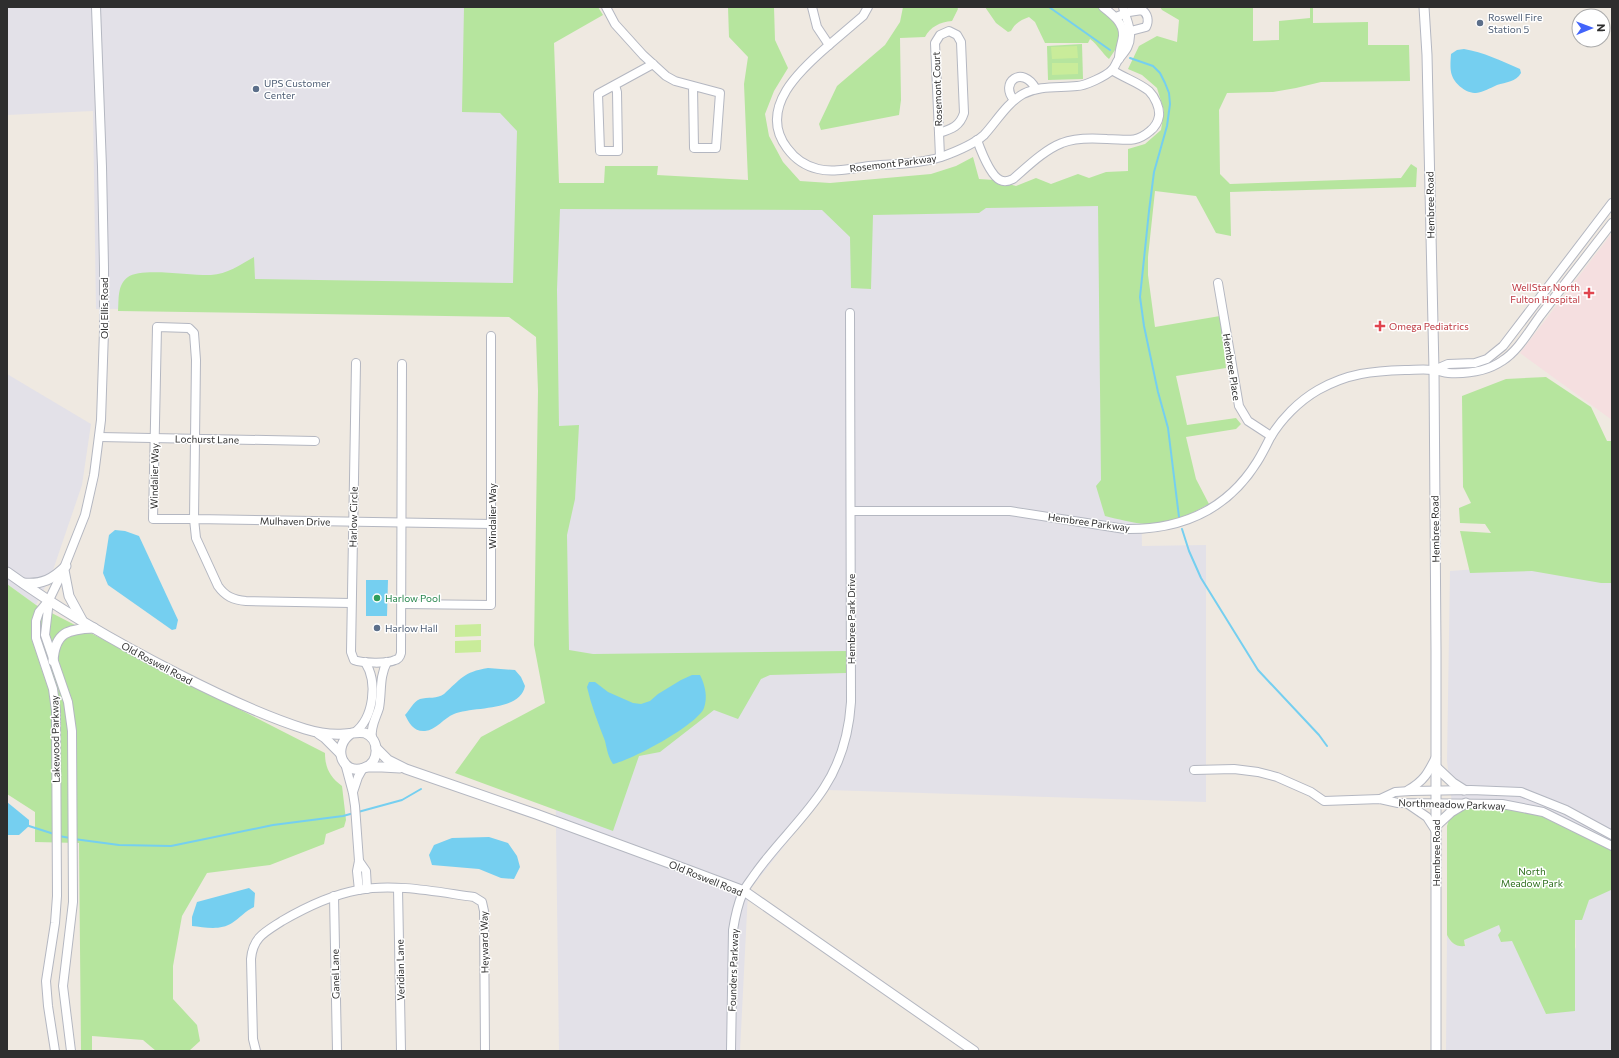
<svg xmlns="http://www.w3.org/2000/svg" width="1619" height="1058" font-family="Commissioner,sans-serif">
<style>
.industrial{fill:#e3e1e8}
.medical{fill:#f5dfe0}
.green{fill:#b6e59e}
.pitch{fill:#c9ec9a}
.water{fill:#75cff0}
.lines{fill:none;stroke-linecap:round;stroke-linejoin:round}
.stream{stroke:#75cff0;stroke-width:2}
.minor-casing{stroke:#b4b7c1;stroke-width:10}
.tertiary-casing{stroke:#b4b7c1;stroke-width:11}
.minor{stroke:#fff;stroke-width:8}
.tertiary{stroke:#fff;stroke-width:9}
.service-dot{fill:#5c6f8a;stroke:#fff;stroke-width:1.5}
.health-dot{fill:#e0444e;stroke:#fff;stroke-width:1.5}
.leisure-dot{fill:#2e9e5b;stroke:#fff;stroke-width:1.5}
.labels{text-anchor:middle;stroke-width:3;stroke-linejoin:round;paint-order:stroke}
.service-label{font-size:10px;fill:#4e5e75;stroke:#fff;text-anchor:start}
.street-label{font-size:10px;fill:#2e2e2e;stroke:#fff}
.health-label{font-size:10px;fill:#be3a42;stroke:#fff;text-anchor:end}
.leisure-label{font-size:10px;fill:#27864d;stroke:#fff;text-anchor:start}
.park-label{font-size:10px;fill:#2c6e1b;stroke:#fff}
</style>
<rect width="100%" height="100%" fill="#efe9e1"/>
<g class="industrial">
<path d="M7 7H551V205L1143 190 1137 322 1142 546 1206 545V802L828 790 748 892 740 1051H559L549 307 96 309 93 111 7 115Z"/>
<path d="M7 374 91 424 82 485 52 573 36 605 7 584Z"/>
<path d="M1533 565 1612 578V850L1542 817 1453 813 1447 761 1450 571Z"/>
<path d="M1612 886V1051H1446L1447 935 1451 942 1461 946 1466 944 1463 940 1499 925 1502 931 1501 942 1512 940 1546 1014 1576 947 1575 920 1589 900Z"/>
</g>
<path class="medical" d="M1612 233V420L1520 353Z"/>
<g class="green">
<path d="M464 7H598L603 15 554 43 559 183H604L605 166H658L657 175 748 180 744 84 748 57 729 37 728 7H774L775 40 788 68 774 91 765 114 769 136 783 162 800 181 830 183 931 174 956 166 973 157 979 179 994 180 1016 186 1036 178 1051 184 1078 174 1089 178 1106 172 1128 171V149L1145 144 1161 130 1164 111 1157 88 1142 75 1128 69 1139 46 1157 36 1177 42 1179 20 1162 10 1160 7H1253V41L1279 40V21L1310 18V7H1313V23L1368 22V45H1409L1410 81 1321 82 1296 88 1273 92 1227 93 1219 110 1220 174 1230 184 1401 178 1411 164 1417 168 1416 187 1230 192 1231 236 1216 233 1196 196 1155 191 1148 257V275L1155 327 1220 316 1226 368 1176 376 1187 425 1236 418 1241 424 1236 429 1186 437 1196 479 1209 504C1189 515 1168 526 1145 524 1132 523 1118 519 1105 516L1096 486 1101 480 1098 206 986 208 979 213 873 215 871 289 851 288 850 237 822 210 560 209 557 290 559 426 579 425 575 499 567 535 569 650 593 654 846 651V673L770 675 761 679 738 719 714 710 660 752 639 756 613 831 455 773 481 737 545 703 534 645 538 391 536 337 509 317 118 311C119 299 117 285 128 277 141 267 193 276 211 275 227 274 240 265 254 257L255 279 513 283 517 131 500 113 462 112Z"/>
<path d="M903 7H957L958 9 952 21C940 22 930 27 925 37L900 38 901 100 899 115 821 130 819 124 837 86 885 45 900 22Z"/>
<path d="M985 7H1100L1111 16 1121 32 1119 44 1109 59C1102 53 1098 45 1090 39L1088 43H1045L1035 22 1029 17C1021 20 1015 23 1011 31L1008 32 996 23Z"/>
<path d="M1082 44 1083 79 1048 80 1047 46Z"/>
<path d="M1546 377 1591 407 1607 441H1612V583H1601L1532 571 1470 573 1460 531 1491 533 1485 524 1460 523 1459 508 1471 503 1463 487 1462 396 1506 379Z"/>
<path d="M7 584 36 605 325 753C325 768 330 777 342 786L346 820 344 827 326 834 324 844 270 865 207 873 182 916 173 966V999L197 1025 200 1041 189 1051H156L143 1040 92 1036V1051H81L79 843 35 842V812L7 794Z"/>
<path d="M1482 808 1519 810 1542 816 1612 850 1611 890 1589 900 1582 920H1575V1011L1546 1014 1512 941 1501 942 1498 935 1501 931 1499 925 1464 940 1465 946C1456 947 1451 943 1447 935V826C1452 808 1466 808 1482 808Z"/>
</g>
<g class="pitch">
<path d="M1077 46 1078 58 1052 59 1051 47Z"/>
<path d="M1052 63H1078V74L1052 75Z"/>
<path d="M481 624V636L455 637V625Z"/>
<path d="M481 640V652L455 653V641Z"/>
</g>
<g class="water">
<path d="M1464 49C1483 52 1502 61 1520 69L1521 73C1516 82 1506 82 1497 85 1490 88 1484 92 1476 93 1472 93 1465 91 1462 88 1449 78 1450 69 1451 54L1457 50Z"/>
<path d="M115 530 125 531 139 536 178 620 176 629 172 630 108 585 103 573 109 535Z"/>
<path d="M366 580H388L387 616H366Z"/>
<path d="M488 668 515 670 521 677 525 686C520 712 473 706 454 714 444 718 436 730 425 731 414 732 409 723 405 715 410 710 413 702 420 699 427 697 438 699 444 694 461 679 463 672 488 668Z"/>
<path d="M692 675H700C705 685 708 697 704 708 697 725 632 760 613 764 608 757 607 749 605 741 598 723 591 705 587 687L589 682H595L608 692 633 703 641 704 650 701 658 694 681 680Z"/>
<path d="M7 802 29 820V826L19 835H7Z"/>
<path d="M489 837 508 843 517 856 520 867 514 879 501 878 479 869 432 865 429 855 434 845 452 838Z"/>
<path d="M249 888 255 893 254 907C245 911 240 918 232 923 220 931 204 927 192 926V917L197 902Z"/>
</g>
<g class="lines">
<g class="stream">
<path d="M1049 7 1110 50"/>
<path d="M1130 58 1153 66 1160 73 1165 83 1169 93 1170 104 1167 126 1154 172 1149 211 1140 297 1144 326 1158 392 1168 428 1179 517"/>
<path d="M1182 529 1189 551 1201 578 1258 670 1319 735 1327 746"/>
<path d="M358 812 402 800 421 789"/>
<path d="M29 826 54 834"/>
<path d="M59 836 70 838"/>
<path d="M74 839 119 845 171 846 273 825 343 816 354 813"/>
</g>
<g class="minor-casing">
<g id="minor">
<path d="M606 7 615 24 643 55 666 76 675 81 720 93 716 148H694L693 86"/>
<path d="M812 7 817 27 829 45 863 16 868 7"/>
<path d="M1103 7C1112 14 1124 23 1123 36 1122 44 1119 50 1119 59"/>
<path d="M1116 17 1129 12 1142 10C1148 14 1149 21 1146 27L1123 33"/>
<path d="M949 31 957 35 961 42 964 113C960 126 952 129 939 133L935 43 940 35Z"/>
<path d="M829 45C801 69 757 108 787 148 795 159 805 166 818 169 834 173 853 168 869 166 893 164 919 164 941 157 955 152 973 145 984 135 996 122 1007 103 1023 94 1040 85 1059 88 1077 86 1085 86 1106 76 1112 70 1115 67 1116 63 1118 60 1124 52 1130 47 1130 36 1131 27 1125 16 1123 7"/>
<path d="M615 85 617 92 618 151H600L598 94 653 64"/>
<path d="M1014 100C999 83 1022 64 1036 89"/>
<path d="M939 133 940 157"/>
<path d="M977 140C981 151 990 175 1000 180 1004 182 1009 181 1013 179 1027 167 1044 150 1062 143 1074 138 1093 138 1107 139 1125 139 1135 144 1150 131 1155 127 1158 122 1159 116 1160 108 1155 97 1149 91 1138 82 1124 78 1112 70"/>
<path d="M1218 283 1239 406 1248 421 1271 436"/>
<path d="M356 363 351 652 354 660C362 663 387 664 395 660 399 659 400 657 401 653L402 364"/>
<path d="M1434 370 1448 364 1475 363 1487 359 1503 346 1612 203"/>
<path d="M99 437 315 441"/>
<path d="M851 511H1010L1125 529C1181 530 1227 510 1257 462 1262 454 1266 446 1270 438 1281 419 1299 401 1318 390 1348 373 1373 371 1405 370 1414 370 1424 369 1433 370 1438 370 1443 373 1448 373 1467 374 1486 372 1502 361 1518 351 1529 331 1540 316 1564 285 1588 254 1612 223"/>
<path d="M49 600 45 635 68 702 72 731 73 902 63 986 71 1051"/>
<path d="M351 603 246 601C233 600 225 596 218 586L196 538 194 519H153L157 327 189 328 194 333 196 360 194 519 492 524"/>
<path d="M402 604 491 605V336"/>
<path d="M354 733C374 718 378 682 365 662"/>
<path d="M372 738C370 727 376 718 379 708 382 692 379 677 387 662"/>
<path d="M345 763 353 793 355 806 359 861 357 871 359 890"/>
<path d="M1194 770 1234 769 1258 772 1277 777 1311 792 1324 801 1380 799 1398 803 1502 804 1543 812 1612 846"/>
<path d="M1408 790C1424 781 1428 773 1436 757"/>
<path d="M353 792 358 777 363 768"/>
<path d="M1380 799 1395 792 1411 791 1471 790 1521 792 1566 810 1612 835"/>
<path d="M1408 804 1427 817 1436 831"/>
<path d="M359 861 366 871 367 889"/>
<path d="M398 888 401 1051"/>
<path d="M334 896 337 1051"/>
<path d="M55 1051 48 1006 46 981 55 923 57 896 56 711 53 689 36 638V621L39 612 49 600 62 573 85 515 94 475 101 420 104 331V267L102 167 96 7"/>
<path d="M256 1051 253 1039 251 959C253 937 265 932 282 921 306 907 331 895 358 890 394 883 437 892 474 897L482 902 484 911 485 1051"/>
<path d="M731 1051 733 930C735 917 738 904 743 892 746 886 751 880 755 874 776 844 804 819 824 788 841 762 849 733 851 702L850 313"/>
</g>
</g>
<g class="tertiary-casing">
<g id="tertiary">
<path d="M1424 7 1427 55 1434 370 1436 651V1051"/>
<path d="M64 570 69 596 82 620"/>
<path d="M7 572C61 611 119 644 178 674 219 695 261 715 305 729 318 733 331 735 344 734 351 734 358 731 365 733 380 739 380 763 364 768 342 776 331 746 352 733"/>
<path d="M23 583C42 585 53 579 66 566"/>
<path d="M53 661C55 632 68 629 94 628"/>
<path d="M319 734 325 738 340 753"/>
<path d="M376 748 388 760 406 769 536 814 688 870 744 891 974 1051"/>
<path d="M366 767H382L400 768"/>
<path d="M1436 767 1453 783 1464 790"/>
<path d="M1437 825 1451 812 1466 803"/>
</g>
</g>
<use href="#minor" class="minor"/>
<use href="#tertiary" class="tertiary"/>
</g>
<g class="service-dot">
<circle cx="1480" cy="23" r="4"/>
<circle cx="256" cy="89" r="4"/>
<circle cx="377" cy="628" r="4"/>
</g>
<g class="health-dot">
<path d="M1587 287h4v4h4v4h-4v4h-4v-4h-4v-4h4z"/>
<path d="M1378 320h4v4h4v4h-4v4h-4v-4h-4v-4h4z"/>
</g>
<circle class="leisure-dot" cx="377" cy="598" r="4"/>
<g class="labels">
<g class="service-label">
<text x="1488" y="21">Roswell Fire<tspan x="1488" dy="12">Station 5</tspan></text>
<text x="264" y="87">UPS Customer<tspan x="264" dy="12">Center</tspan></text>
<text x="385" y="632">Harlow Hall</text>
</g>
<g class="street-label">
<text transform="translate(937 89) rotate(-92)" y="4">Rosemont Court</text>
<text transform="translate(893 163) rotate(-7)" y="4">Rosemont Parkway</text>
<text transform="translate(1430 205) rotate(-91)" y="4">Hembree Road</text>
<text transform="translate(104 308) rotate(-90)" y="4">Old Ellis Road</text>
<text transform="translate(1232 367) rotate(81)" y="4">Hembree Place</text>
<text transform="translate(207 439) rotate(1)" y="4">Lochurst Lane</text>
<text transform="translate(154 476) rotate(-89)" y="4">Windalier Way</text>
<text transform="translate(492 516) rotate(-90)" y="4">Windalier Way</text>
<text transform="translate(353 517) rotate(-89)" y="4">Harlow Circle</text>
<text transform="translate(295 521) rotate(1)" y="4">Mulhaven Drive</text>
<text transform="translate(1089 522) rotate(8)" y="4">Hembree Parkway</text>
<text transform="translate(1435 529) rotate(-91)" y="4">Hembree Road</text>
<text transform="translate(851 619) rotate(-90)" y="4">Hembree Park Drive</text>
<text transform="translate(157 663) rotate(28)" y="4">Old Roswell Road</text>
<text transform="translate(55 739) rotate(-91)" y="4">Lakewood Parkway</text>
<text transform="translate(1452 804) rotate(2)" y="4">Northmeadow Parkway</text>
<text transform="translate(1436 853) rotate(-90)" y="4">Hembree Road</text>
<text transform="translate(706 878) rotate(22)" y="4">Old Roswell Road</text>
<text transform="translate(484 942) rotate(-91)" y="4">Heyward Way</text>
<text transform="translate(400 970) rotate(-91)" y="4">Veridian Lane</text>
<text transform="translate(733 970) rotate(-88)" y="4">Founders Parkway</text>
<text transform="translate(335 974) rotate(-91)" y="4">Ganel Lane</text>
</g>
<g class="health-label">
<text x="1580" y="291">WellStar North<tspan x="1580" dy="12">Fulton Hospital</tspan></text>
<text x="1389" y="330" text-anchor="start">Omega Pediatrics</text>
</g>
<g class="leisure-label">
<text x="385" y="602">Harlow Pool</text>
</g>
<g class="park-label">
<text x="1532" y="875">North<tspan x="1532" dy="12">Meadow Park</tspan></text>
</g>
</g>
<rect width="1619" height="1058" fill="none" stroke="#2e2e2e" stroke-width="16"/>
<g transform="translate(1591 28) rotate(89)"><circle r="19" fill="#ffffff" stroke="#ababab"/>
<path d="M0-3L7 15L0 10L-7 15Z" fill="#4264fb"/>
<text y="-6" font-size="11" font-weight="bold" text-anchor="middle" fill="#2e2e2e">N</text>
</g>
</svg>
